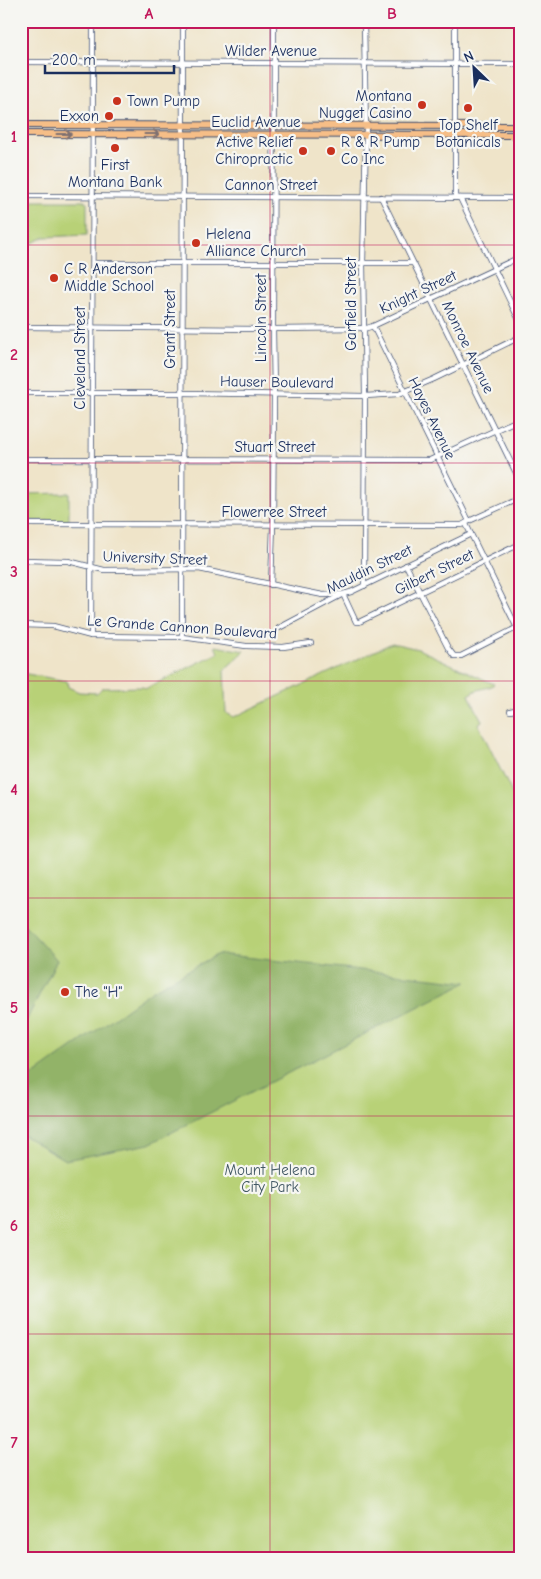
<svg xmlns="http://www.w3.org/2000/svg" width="541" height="1579" font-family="'Comic Neue',sans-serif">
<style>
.green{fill:#b8d177;stroke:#6a806a}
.forest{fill:#92b368;stroke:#567163}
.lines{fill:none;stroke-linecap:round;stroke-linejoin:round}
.minor-casing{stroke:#3b4a6e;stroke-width:6}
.highway-casing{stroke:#3b4a6e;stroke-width:8}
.minor{stroke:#fff;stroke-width:4.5}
.highway{stroke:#f6be87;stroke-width:6}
.oneway{stroke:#7e6f70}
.grid{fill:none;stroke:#c2185b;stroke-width:1;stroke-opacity:0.55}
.poi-dot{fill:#c8321e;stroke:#f6f6f2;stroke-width:2}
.labels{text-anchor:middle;stroke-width:4.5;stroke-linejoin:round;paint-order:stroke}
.street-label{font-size:15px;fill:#1b2f5e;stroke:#f6f6f2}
.poi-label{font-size:15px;fill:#1b2f5e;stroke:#f6f6f2;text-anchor:start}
.park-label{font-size:15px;fill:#425864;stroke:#f6f6f2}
.neatline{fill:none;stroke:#c2185b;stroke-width:2}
.grid-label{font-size:16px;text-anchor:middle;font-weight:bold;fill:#c2185b}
</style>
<rect width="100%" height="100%" fill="#f6f6f2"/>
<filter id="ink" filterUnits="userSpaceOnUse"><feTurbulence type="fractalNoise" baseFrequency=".02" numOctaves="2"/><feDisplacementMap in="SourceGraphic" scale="10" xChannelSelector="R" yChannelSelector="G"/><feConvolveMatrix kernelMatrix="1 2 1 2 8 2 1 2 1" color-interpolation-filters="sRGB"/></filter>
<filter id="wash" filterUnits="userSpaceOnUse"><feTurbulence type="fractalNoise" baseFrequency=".0096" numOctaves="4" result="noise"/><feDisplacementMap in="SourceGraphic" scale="20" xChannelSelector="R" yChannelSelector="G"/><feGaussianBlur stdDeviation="1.12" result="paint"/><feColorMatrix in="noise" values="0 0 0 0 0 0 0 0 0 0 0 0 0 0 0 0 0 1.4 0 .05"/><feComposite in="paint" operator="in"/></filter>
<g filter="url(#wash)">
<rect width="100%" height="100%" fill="#efe4c9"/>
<g class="green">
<path d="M21 201H86L87 203V235L45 237 32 243 21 245Z"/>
<path d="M69 493V521H21V494Z"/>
<path d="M392 643 418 649 494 684 492 686 475 691 469 695 482 721 478 724 515 799 520 797V1558H21V673L67 681 68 687 79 692 97 693 102 688 143 687 145 689 218 653 215 646 245 651 224 670 226 713 234 717Z"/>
</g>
<g class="forest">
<path d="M21 921 57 960 21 1031Z"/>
<path d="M218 954 467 982 149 1144 65 1160 21 1134V1084L153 990Z"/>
</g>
</g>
<g filter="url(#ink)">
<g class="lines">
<g class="minor-casing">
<g id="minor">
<path d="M364 21 366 135 363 263 365 396 364 586"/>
<path d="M21 62 520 64"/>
<path d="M21 196 520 198"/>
<path d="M381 197 520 481"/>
<path d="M455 198V21"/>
<path d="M460 198 520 322"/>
<path d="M93 263H413"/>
<path d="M373 326 469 521"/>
<path d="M21 327 273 329 367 328 373 326 520 257"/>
<path d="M21 393H183L365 396 399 394 434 379 520 337"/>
<path d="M21 459 430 460 520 419"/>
<path d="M21 524 462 525 469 521 520 498"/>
<path d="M466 524 520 634"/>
<path d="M21 560 68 561 104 570 199 569 303 591 323 595 343 594 356 622H359L520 544"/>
<path d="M406 565 448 648 454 656H461L520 626"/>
<path d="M271 585 273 525 274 395 273 329 274 21"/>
<path d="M21 625 53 626 91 636 182 637 246 646 283 647 311 643"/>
<path d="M279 628 343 594 351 592 471 534"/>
<path d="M91 636C93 431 92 226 93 21"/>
<path d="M182 637 183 21"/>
<path d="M510 711 520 709"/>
</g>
</g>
<g class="highway-casing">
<g id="highway">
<path d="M21 125 520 126"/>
<path d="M21 134 520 135"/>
</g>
</g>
<use href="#minor" class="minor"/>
<use href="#highway" class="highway"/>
</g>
<defs><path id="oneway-shaft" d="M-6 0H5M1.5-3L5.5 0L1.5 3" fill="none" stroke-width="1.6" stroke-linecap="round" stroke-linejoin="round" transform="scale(1.25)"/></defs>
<g class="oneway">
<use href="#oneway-shaft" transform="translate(64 134)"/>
<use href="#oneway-shaft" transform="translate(152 134)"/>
</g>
</g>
<path class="grid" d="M270 21V1558M21 245H520M21 463H520M21 681H520M21 898H520M21 1116H520M21 1334H520"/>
<g class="poi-dot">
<circle cx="117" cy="101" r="5"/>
<circle cx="422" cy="105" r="5"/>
<circle cx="468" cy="108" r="5"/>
<circle cx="109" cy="116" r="5"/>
<circle cx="115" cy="148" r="5"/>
<circle cx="303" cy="151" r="5"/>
<circle cx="331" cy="151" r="5"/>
<circle cx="196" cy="243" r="5"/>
<circle cx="54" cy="278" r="5"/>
<circle cx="65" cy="992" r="5"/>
</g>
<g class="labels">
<g class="street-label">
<text x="271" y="56">Wilder Avenue</text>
<text x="256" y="127">Euclid Avenue</text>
<text x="271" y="190">Cannon Street</text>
<text transform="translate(418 292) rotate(-25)" y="5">Knight Street</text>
<text transform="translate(351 304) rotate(-90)" y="5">Garfield Street</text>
<text transform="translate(261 318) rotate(-90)" y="5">Lincoln Street</text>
<text transform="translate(170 329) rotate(-90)" y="5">Grant Street</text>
<text transform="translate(468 347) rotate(64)" y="5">Monroe Avenue</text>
<text transform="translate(80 358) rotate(-90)" y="5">Cleveland Street</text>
<text transform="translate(277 382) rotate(1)" y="5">Hauser Boulevard</text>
<text transform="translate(432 418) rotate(64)" y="5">Hayes Avenue</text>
<text x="275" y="452">Stuart Street</text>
<text x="274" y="517">Flowerree Street</text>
<text transform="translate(155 558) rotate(2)" y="5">University Street</text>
<text transform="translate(369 569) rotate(-26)" y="5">Mauldin Street</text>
<text transform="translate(434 572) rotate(-26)" y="5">Gilbert Street</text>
<text transform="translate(182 627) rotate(4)" y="5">Le Grande Cannon Boulevard</text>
</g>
<g class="poi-label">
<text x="412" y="101" text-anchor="end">Montana<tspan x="412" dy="17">Nugget Casino</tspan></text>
<text x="127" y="106">Town Pump</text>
<text x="99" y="121" text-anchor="end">Exxon</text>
<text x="468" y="130" text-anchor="middle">Top Shelf<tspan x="468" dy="17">Botanicals</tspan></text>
<text x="293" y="147" text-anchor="end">Active Relief<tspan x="293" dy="17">Chiropractic</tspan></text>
<text x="341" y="147">R &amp; R Pump<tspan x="341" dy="17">Co Inc</tspan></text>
<text x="115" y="170" text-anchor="middle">First<tspan x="115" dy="17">Montana Bank</tspan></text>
<text x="206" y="239">Helena<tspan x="206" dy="17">Alliance Church</tspan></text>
<text x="64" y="274">C R Anderson<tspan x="64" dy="17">Middle School</tspan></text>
<text x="75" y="997">The "H"</text>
</g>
<g class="park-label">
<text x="270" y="1175">Mount Helena<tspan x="270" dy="17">City Park</tspan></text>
</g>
</g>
<rect width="541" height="1579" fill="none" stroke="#f6f6f2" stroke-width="55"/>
<g transform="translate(474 68) rotate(335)" stroke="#f6f6f2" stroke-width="4" paint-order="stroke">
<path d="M0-4L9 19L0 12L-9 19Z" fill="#1b2f5e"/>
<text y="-8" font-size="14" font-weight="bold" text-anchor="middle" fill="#1b2f5e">N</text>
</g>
<path d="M45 65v8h129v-8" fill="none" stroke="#1b2f5e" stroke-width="2.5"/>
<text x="52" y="65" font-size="15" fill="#1b2f5e" stroke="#f6f6f2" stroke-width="4" paint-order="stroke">200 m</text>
<rect x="28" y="28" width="486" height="1524" class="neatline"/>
<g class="grid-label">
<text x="149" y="19">A</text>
<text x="392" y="19">B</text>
<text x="14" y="142">1</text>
<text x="14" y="360">2</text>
<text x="14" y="577">3</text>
<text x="14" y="795">4</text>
<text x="14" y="1013">5</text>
<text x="14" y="1231">6</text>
<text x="14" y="1448">7</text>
</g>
</svg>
